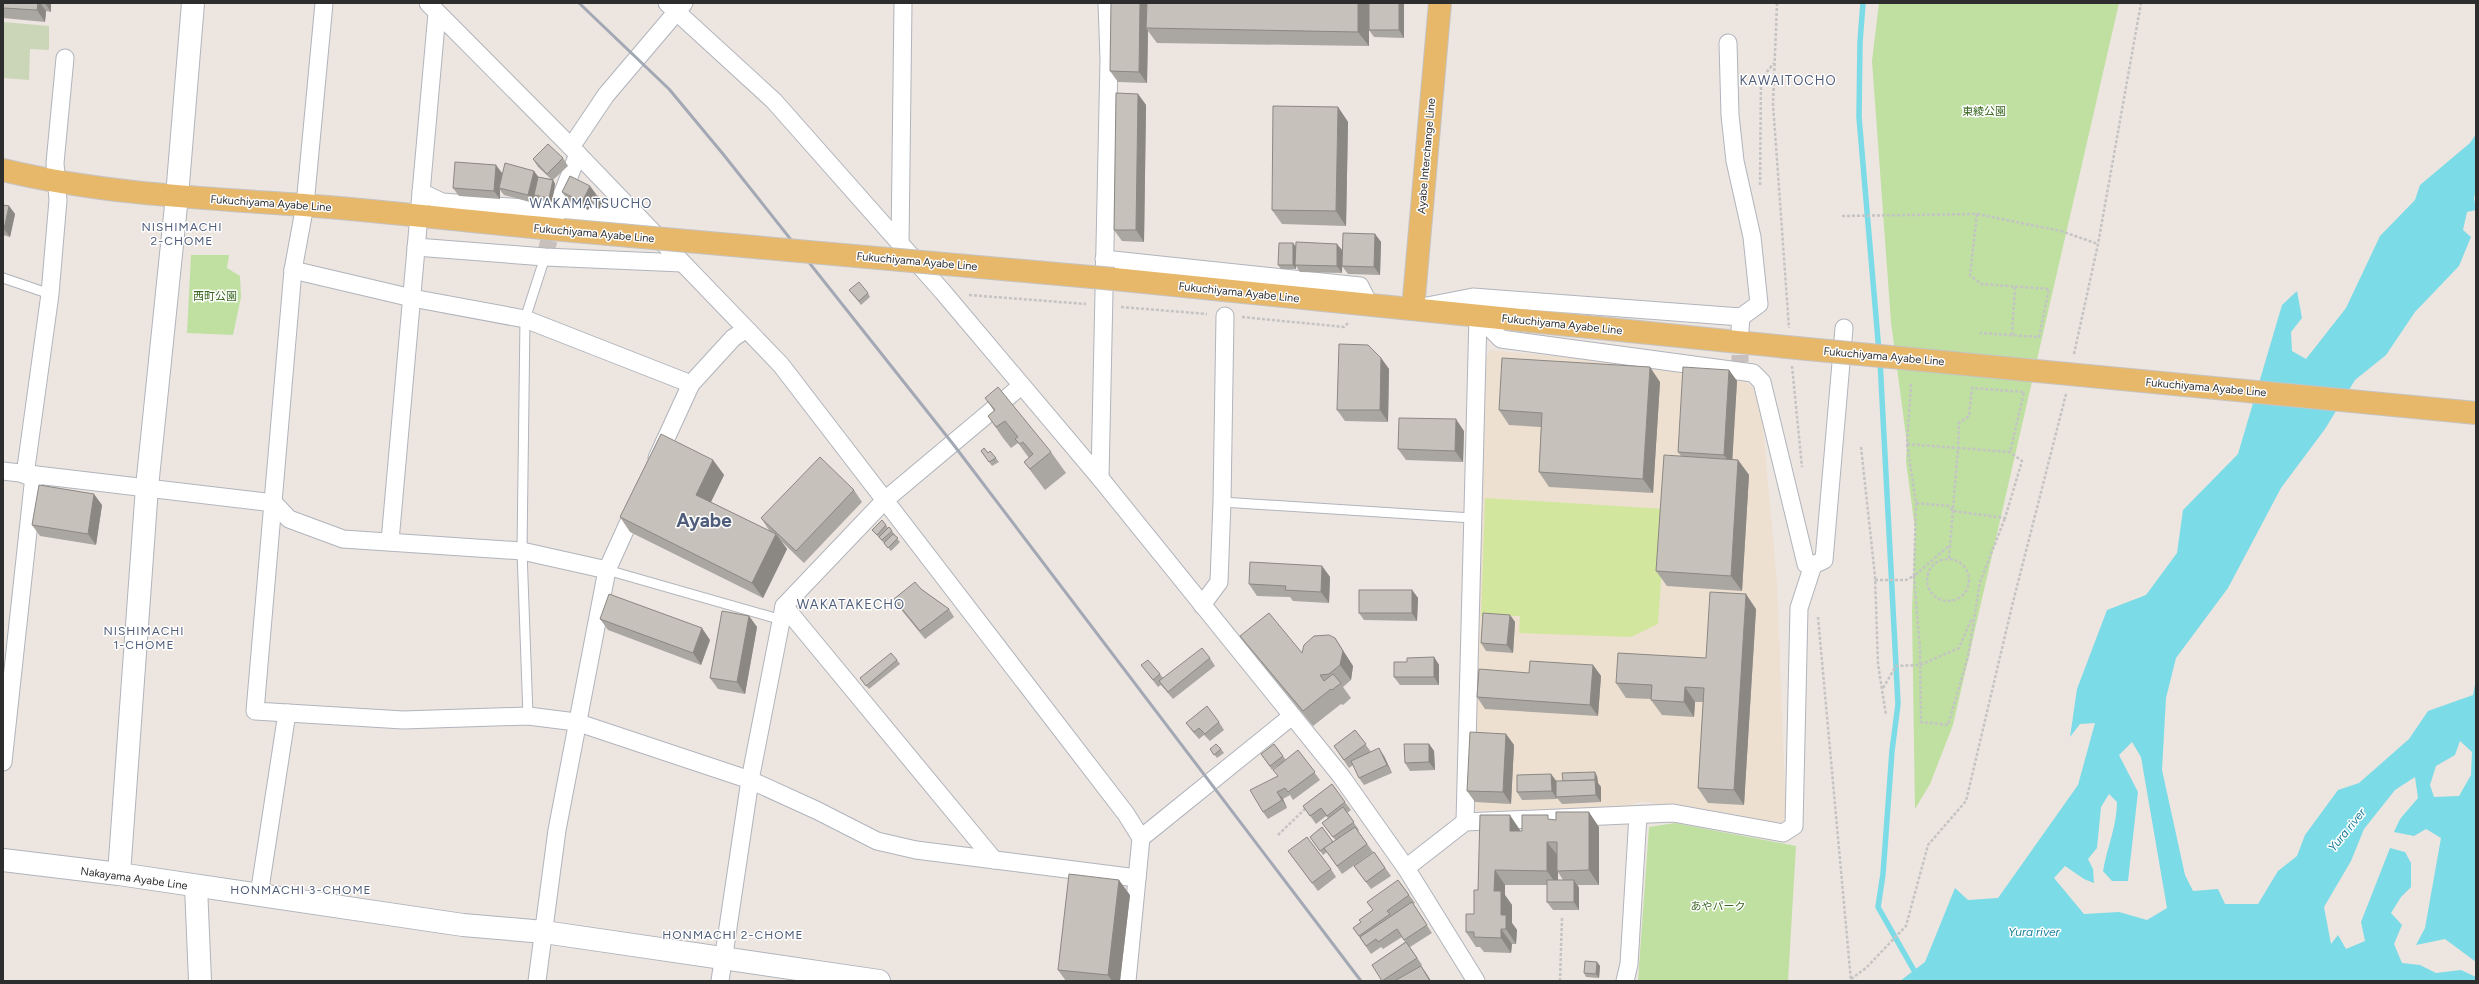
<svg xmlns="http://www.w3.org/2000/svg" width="2479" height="984" font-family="Figtree,'Noto Sans JP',sans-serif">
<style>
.education{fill:#ede0d1}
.green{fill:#bfe0a0}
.cemetery{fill:#cbd6b8}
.pitch{fill:#d2e69d}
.water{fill:#7bdbe7;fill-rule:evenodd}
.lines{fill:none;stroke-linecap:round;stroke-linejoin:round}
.stream{stroke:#7bdbe7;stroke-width:5.5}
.street-tunnel{stroke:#c7c0bc;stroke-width:17;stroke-dasharray:17 8;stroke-linecap:butt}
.lane-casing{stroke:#b0b4bc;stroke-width:11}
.street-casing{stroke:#b0b4bc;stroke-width:19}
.secondary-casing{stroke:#b0b4bc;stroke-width:24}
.primary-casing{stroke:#c4c4c4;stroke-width:24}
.path{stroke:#c4c4c4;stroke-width:2.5;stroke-dasharray:3 2;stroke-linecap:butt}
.lane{stroke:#fff;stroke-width:9}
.street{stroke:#fff;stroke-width:17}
.secondary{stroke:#fff;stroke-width:22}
.primary{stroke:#e8b86a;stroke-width:22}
.rail{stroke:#a3a8b5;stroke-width:3}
.primary-bridge-casing{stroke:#c4c4c4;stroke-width:24;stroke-linecap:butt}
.primary-bridge{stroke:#e8b86a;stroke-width:22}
.wall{fill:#aaa6a1;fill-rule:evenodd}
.shaded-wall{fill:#8b8783}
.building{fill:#c6c1bb;stroke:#8b8783}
.labels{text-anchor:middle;stroke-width:3;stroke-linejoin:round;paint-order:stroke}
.park-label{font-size:11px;fill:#396620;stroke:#fff}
.street-label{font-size:11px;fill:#2d2d2d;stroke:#fff}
.neighbourhood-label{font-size:12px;letter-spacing:1px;fill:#4f5d7b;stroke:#fff}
.water-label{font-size:12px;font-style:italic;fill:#177d96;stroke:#fff}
.quarter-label{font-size:13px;letter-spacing:1px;fill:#4f5d7b;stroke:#fff}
.town-label{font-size:19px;font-weight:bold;fill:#4f5d7b;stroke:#fff}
</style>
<rect width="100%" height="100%" fill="#ede5e0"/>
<path class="education" d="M1490 350 1677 368 1740 377 1756 390 1761 404 1777 583 1786 815 1782 823 1659 808 1652 802H1638L1626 808 1477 811 1469 804 1484 362Z"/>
<g class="green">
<path d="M1879 3H2119L1953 725 1930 784 1915 809 1912 611 1915 529 1906 461 1907 444 1891 322 1872 61Z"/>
<path d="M191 255H229L227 268 240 276 241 297 233 335 187 333Z"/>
<path d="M1675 823 1796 846 1788 981H1638L1649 827Z"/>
</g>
<path class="cemetery" d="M3 22 49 26V50L30 49 29 80 3 78Z"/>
<path class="pitch" d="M1485 498 1666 509 1658 624 1631 637 1519 633 1520 616H1481Z"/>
<path class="water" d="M2476 134V190L2474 198 2476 210 2467 212 2463 230 2471 237 2459 266 2415 312 2386 355 2355 380 2325 429 2281 488 2228 588 2176 658 2166 698 2162 770 2185 875 2193 891 2218 889 2225 904H2258L2278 871 2297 856 2305 835 2338 790 2359 783 2409 739 2428 711 2473 695 2476 679V962L2445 939 2416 945 2425 928 2441 838 2426 829 2414 836 2394 832 2400 819 2418 798 2415 777 2395 790 2364 829 2351 861 2324 907 2331 944 2338 935 2346 949 2365 941 2361 922 2390 848 2405 852 2411 863V887L2401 897 2391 913 2402 925 2394 944 2402 963 2420 965 2436 973 2461 970 2476 977V981H1900L1925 962 1955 888 1968 900 1998 898 2078 785 2095 723 2080 724 2070 737 2077 689 2107 610 2146 595 2177 553 2183 510 2238 454 2282 305 2297 291 2302 318 2291 332 2292 351 2306 359 2346 308 2380 236 2415 200 2420 185 2470 143ZM2460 741 2472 752 2471 775 2459 796 2434 797 2430 785 2436 766 2455 755ZM2132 742 2141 757 2167 908 2147 920 2119 912 2084 914 2054 878 2065 866 2084 879 2094 883 2093 869 2088 859 2097 848 2101 807 2109 794 2117 802C2117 826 2107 847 2103 871L2112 881H2128L2138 792 2119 755Z"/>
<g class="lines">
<g class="stream">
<path d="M1863 3 1860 42 1859 117 1879 352"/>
<path d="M1880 360 1898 704 1892 751 1883 874 1878 907 1920 981"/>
</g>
<g class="street-tunnel">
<path d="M545 257 554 218"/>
<path d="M1740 330V362"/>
</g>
<g class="lane-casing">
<g id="lane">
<path d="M3 278 50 294"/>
<path d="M1222 502 1472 518"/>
<path d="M607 570 782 620"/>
<path d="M528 716 522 551 525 319 545 257"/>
</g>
</g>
<g class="street-casing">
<g id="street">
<path d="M324 3 305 205 293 270 255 711 403 720 528 716 576 722 750 780 816 810 877 841 916 850 1137 878"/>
<path d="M428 3 571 147 781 365 1126 814 1141 838 1127 981"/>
<path d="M667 3 774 101 943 292 1100 478 1341 776 1406 868"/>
<path d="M1728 43 1730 115 1735 161 1752 237 1759 304 1741 317"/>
<path d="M571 147 606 95 684 3"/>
<path d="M421 192 442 202 636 216"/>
<path d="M556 210 578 154"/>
<path d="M900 244 903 3"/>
<path d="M416 247 545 257 682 263"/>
<path d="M1104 259 1360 286 1370 306"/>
<path d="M293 270 412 298 525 319 691 384"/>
<path d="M1427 306 1473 297 1741 317 1740 330"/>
<path d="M1478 316 1501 339 1753 373 1762 382 1806 564 1813 565 1824 560 1844 328"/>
<path d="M657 458 691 384 733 338 745 330"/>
<path d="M3 471 274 503 289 519 343 539 522 551 607 570"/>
<path d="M25 475 50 294 58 200 55 163 65 58"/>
<path d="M1100 478 1109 59 1107 3"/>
<path d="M390 541 437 13"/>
<path d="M1202 605 1219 582 1222 502 1225 316"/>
<path d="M784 606 994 860"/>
<path d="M3 762 34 476"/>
<path d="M1465 822 1478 316"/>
<path d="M1141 838 1292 716"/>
<path d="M259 895 287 713"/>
<path d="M537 981 557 830 607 570 636 506"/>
<path d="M720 981 750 780 784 606 885 500 1021 386"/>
<path d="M1476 981 1406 868 1465 822 1673 813 1783 833 1794 826 1799 608 1813 565"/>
<path d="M1625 981 1629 964 1638 815"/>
</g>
</g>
<g class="secondary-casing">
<g id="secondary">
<path d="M3 860 119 874 463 925 544 932 879 981"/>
<path d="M119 874 147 487 177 196 193 3"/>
<path d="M196 886 200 981"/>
</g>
</g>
<g class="primary-casing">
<g id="primary">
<path d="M3 170C102 194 202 198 304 205 390 212 477 222 563 230"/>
<path d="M1114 279 1797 348"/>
<path d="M1413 309 1440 3"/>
</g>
</g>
<g class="path">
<path d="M1777 3 1773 104 1789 328"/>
<path d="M1760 185 1761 79 1774 63"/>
<path d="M1977 214 2061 231 2098 244"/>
<path d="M1842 216 1977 214 1970 275 1981 284 2049 289 2039 337 1980 333"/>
<path d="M969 295 1086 304"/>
<path d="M1121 307 1207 314"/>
<path d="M1242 317 1344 327 1348 323"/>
<path d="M2012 335 2015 286"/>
<path d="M2074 354 2098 244 2141 3"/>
<path d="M1792 366 1802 467"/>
<path d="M1911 384 1907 444 1958 448 1959 423 1969 416 1972 388 2024 392 2010 452 1958 448 1949 558"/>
<path d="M1907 444 1916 503 1949 506 1953 511 2005 518 2022 461 2010 452"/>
<path d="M1861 447 1875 576 1878 664 1886 715"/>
<path d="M1916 503 1914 576 1950 545"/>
<circle cx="1948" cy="580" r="21"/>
<path d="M1875 580H1906L1914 576 1920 650 1921 722 1948 725 1968 657 1980 582 2005 518"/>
<path d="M1818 617 1851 981"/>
<path d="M1883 688 1896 666 1920 665 1959 648 1972 618"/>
<path d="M1278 835 1307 807"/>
<path d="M1851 979 1866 968 1906 926 1928 845 1966 801 2012 606 2066 394"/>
<path d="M1560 981 1562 917"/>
</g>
<use href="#lane" class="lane"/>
<use href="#street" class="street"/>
<use href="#secondary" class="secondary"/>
<use href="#primary" class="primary"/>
<path class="rail" d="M579 3 669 89 723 154 953 444 1361 981"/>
<g class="primary-bridge-casing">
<g id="primary-bridge">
<path d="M563 230 1114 279"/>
<path d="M1797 348 2476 413"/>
</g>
</g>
<use href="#primary-bridge" class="primary-bridge"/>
</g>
<g class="wall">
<path d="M3 3H51V12L46 11 45 22 3 18Z"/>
<path d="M1111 3H1369V46L1157 43 1148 31 1147 83 1118 82 1110 71Z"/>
<path d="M1404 3V38L1374 37 1369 30Z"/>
<path d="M1138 94 1146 105 1144 242 1122 241 1114 230Z"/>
<path d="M1338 107 1348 122 1346 226 1282 224 1272 210Z"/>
<path d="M563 158 568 166 553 180 555 184 552 202 537 198 535 196 533 203 504 195 500 190V199L459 196 453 188 502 173 501 179 539 177 551 179 538 167 533 159Z"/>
<path d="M562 192 596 194 594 197 601 199 604 203 599 209 594 205 592 202 588 210 567 199Z"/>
<path d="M3 205 9 206 15 214 10 237 3 235Z"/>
<path d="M1375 234 1381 242 1380 275 1348 274 1342 266Z"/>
<path d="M1293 243 1295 246 1337 244 1342 273 1300 272 1296 266V269H1281L1278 265Z"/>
<path d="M849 290 868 293 870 297 861 305Z"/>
<path d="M1381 358 1389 369 1388 422 1345 421 1337 410Z"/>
<path d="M1729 370 1737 381 1732 459 1738 460 1749 475 1742 591 1667 586 1656 571 1681 456 1678 452Z"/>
<path d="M1660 382 1653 493 1549 487 1539 472 1541 427 1509 425 1499 410Z"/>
<path d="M985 398 1051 452 1066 473 1045 490 1024 462 1029 458 1018 443 1011 448 1003 438 988 416 994 411Z"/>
<path d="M1464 431 1463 462 1406 460 1398 449Z"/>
<path d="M981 451 988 453 990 451 999 462 992 466Z"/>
<path d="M713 460 724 475 711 502 771 532 769 530 761 518 854 490 862 502 804 563 781 541 787 549 763 598 630 532 620 517Z"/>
<path d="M102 505 96 545 40 536 32 525Z"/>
<path d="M886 525 888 528 892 531 895 535H894L900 542 891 551 872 530Z"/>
<path d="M1322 566 1330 577 1329 603 1293 601 1290 597 1257 596 1249 584Z"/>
<path d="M921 589 949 609 954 617 925 639 899 607 894 599Z"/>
<path d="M1412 590 1418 598 1417 621 1364 620 1359 613Z"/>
<path d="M1756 609 1744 805 1708 803 1698 788 1703 702H1695L1694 717 1662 715 1651 700V699L1626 698 1616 683 1706 658Z"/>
<path d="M1510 615 1515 622 1513 653 1486 651 1481 643Z"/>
<path d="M749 616 757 627 745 694 718 689 710 678Z"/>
<path d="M600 619 710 640 701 665 608 630Z"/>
<path d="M1240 636 1302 653 1335 638 1353 666 1351 680 1343 687 1351 698 1343 705 1341 704 1313 726 1251 650Z"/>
<path d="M1434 657 1439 665V685H1400L1394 677Z"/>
<path d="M1210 658 1215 666 1173 699 1161 685 1158 687 1141 665 1160 674 1163 678Z"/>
<path d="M897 660 900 664 869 689 860 678Z"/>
<path d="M1593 665 1601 676 1598 716 1485 709 1477 697 1529 673Z"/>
<path d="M1219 722 1224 730 1210 741 1204 735 1199 739 1192 731 1186 723Z"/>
<path d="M1355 730 1371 752 1384 756 1392 773 1364 785 1359 778 1353 765 1349 768 1334 746Z"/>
<path d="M1506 734 1514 745 1511 804 1475 802 1467 791Z"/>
<path d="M1274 744 1286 760 1298 750 1320 780 1293 800 1290 795 1283 799 1287 808 1268 819 1263 812 1278 776 1277 766 1272 770 1261 754Z"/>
<path d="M1429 744 1434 751 1435 770 1410 771 1405 763Z"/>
<path d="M1210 749H1221L1224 753 1217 758Z"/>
<path d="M1551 774 1556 781H1563L1597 776 1598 783 1601 787V802L1562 804 1557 798V799L1522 800 1517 792Z"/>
<path d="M1345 802 1351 810 1347 813 1359 830 1358 831 1373 852 1342 874 1327 852 1323 855 1310 837 1322 827 1333 842 1336 841 1322 823 1328 818 1326 816 1316 824 1303 806Z"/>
<path d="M1551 820 1599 827V885H1578L1579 888V910H1553L1547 902V885H1505V895L1512 905V923L1517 930 1516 944H1512L1511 953 1484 952 1480 947H1476L1466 932 1474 914 1478 890 1520 830V831H1522ZM1558 872 1563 880H1558Z"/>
<path d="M1288 851 1331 869 1336 877 1318 891Z"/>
<path d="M1374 852 1391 876 1371 889 1354 866Z"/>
<path d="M1398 880 1415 903 1413 904 1432 933 1410 947 1422 965 1421 966 1431 981H1383L1372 965 1405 942 1402 937 1383 949 1381 947 1371 954 1353 928 1361 922 1373 910Z"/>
<path d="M1130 895 1120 981H1066L1058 970Z"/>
<path d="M1597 962 1600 966 1599 978 1586 977 1584 973Z"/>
</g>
<g class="shaded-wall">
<path d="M38 3H40L46 11 45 22 37 10Z"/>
<path d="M45 3H51V12Z"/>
<path d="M1140 3H1148L1146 28 1148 31 1147 83 1139 72Z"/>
<path d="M1358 3H1369V46L1358 32Z"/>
<path d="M1399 3H1404V38L1399 30Z"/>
<path d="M1138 94 1146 105 1144 242 1136 230Z"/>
<path d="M1338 107 1348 122 1346 226 1336 211Z"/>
<path d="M496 165 502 173 501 188H499L500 190V199L494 191Z"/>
<path d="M534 171 540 179 534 195 535 196 533 203 528 195Z"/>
<path d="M553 180 555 184 552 202 549 198Z"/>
<path d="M590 186 596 194 588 210 582 202Z"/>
<path d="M601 199 604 203 599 209 596 205Z"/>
<path d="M9 206 15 214 10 237 4 229Z"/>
<path d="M1375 234 1381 242 1380 275 1374 267Z"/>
<path d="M1293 243 1296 247 1295 265 1296 266V269L1293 265Z"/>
<path d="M1337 244 1343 251 1342 273 1337 266Z"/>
<path d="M1381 358 1389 369 1388 422 1380 410Z"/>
<path d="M1650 367 1660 382 1653 493 1643 479Z"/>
<path d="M1729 370 1737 381 1732 466 1724 455Z"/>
<path d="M1456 419 1464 431 1463 462 1455 451Z"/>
<path d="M713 460 724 475 707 510 696 495Z"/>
<path d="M1738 460 1749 475 1742 591 1731 576Z"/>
<path d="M94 494 102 505 96 545 88 534Z"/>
<path d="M776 534 787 549 763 598 752 583Z"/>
<path d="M1322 566 1330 577 1329 603 1321 592Z"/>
<path d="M1412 590 1418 598 1417 621 1412 613Z"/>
<path d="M1746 594 1756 609 1744 805 1734 790Z"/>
<path d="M1510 615 1515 622 1513 653 1507 645Z"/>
<path d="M749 616 757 627 745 694 737 682Z"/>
<path d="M702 628 710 640 701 665 693 653Z"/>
<path d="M1335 638 1353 666 1351 680 1340 665Z"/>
<path d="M1434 657 1439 665V685L1434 677Z"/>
<path d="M1593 665 1601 676 1598 716 1590 705Z"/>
<path d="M1685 687 1695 702 1694 717 1684 702Z"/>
<path d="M1506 734 1514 745 1511 804 1503 792Z"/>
<path d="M1429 744 1434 751 1435 770 1429 762Z"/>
<path d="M1379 748 1384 756 1392 773 1387 765Z"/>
<path d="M1595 772 1597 776 1598 783 1601 787V802L1596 795Z"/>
<path d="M1551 774 1557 782 1556 797 1557 799 1552 791Z"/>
<path d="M1277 792 1283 799 1287 808Z"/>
<path d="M1589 812 1599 827V885L1589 870Z"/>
<path d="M1510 815 1520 830V846L1510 831Z"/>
<path d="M1547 842 1558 856 1557 871 1558 872V886L1547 871Z"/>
<path d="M1495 870 1505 885V895L1512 905V923L1517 930 1516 944 1506 929 1501 915 1494 891Z"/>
<path d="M1119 880 1130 895 1120 981H1112L1108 975Z"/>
<path d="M1574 880 1579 888V910L1574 902Z"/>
<path d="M1501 929 1512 944 1511 953 1501 938Z"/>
<path d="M1597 962 1600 966 1599 978 1596 974Z"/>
<path d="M1421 966 1426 973 1431 981H1430Z"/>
</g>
<g class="building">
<path d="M3 3H38L37 10 3 8Z"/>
<path d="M1111 3H1140L1139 72 1110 71Z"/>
<path d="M1147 3H1358V32L1146 28Z"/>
<rect x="1369" y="3" width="30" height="27"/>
<path d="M1116 93 1138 94 1136 230H1114Z"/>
<path d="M1273 106 1338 107 1336 211 1272 210Z"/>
<path d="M548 144 563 158 547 174 533 159Z"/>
<path d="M455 162 496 165 494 191 453 188Z"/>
<path d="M505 163 534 171 528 195 499 188Z"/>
<path d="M570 176 590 186 582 202 562 192Z"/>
<path d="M538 177 553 180 549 198 534 195Z"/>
<path d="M596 195 601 199 596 205 591 201Z"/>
<path d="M3 205 9 206 4 229H3Z"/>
<path d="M1343 233 1375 234 1374 267 1342 266Z"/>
<path d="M1296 242 1337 244V266L1295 265Z"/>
<path d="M1279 243H1293V265H1278Z"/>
<path d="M859 282 868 293 859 301 849 290Z"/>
<path d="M1339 344 1368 345 1381 358 1380 410H1337Z"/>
<path d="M1502 358 1650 367 1643 479 1539 472 1542 413 1499 410Z"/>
<path d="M1683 367 1729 370 1724 455 1678 452Z"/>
<path d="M998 387 1051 452 1030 469 1024 462 1033 454 1023 442 1020 444 1015 439 1018 437 1005 421 996 427 988 416 995 410 985 398Z"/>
<path d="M1399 418 1456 419 1455 451 1398 449Z"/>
<path d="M661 434 713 460 696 495 776 534 752 583 620 517Z"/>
<path d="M984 448 988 453 990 451 996 458 989 462 981 451Z"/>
<path d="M1664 455 1738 460 1731 576 1656 571Z"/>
<path d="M820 457 854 490 796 551 761 518Z"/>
<path d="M39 485 94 494 88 534 32 525Z"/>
<path d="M882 520 886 525 877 535 872 530Z"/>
<path d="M889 527 892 531 882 540 879 537Z"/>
<path d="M893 534 898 538 888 548 884 543Z"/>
<path d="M1250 562 1322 566 1321 592 1285 590 1286 586 1249 584Z"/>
<path d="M915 582 921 589 949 609 920 631 894 599Z"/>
<rect x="1359" y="590" width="53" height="23"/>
<path d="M1710 592 1746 594 1734 790 1698 788 1704 688 1685 687 1684 702 1651 700 1652 685 1616 683 1618 653 1706 658Z"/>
<path d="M609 594 702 628 693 653 600 619Z"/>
<path d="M722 611 749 616 737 682 710 678Z"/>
<path d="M1269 613 1302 653 1304 645 1314 636 1329 635 1335 638 1343 651 1340 665 1329 674 1320 675 1324 681 1333 674 1341 683 1332 690 1331 689 1303 711 1240 636Z"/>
<path d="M1483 613 1510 615 1507 645 1481 643Z"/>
<path d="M1202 648 1210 658 1168 692 1159 681Z"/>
<path d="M891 653 897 660 866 686 860 678Z"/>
<path d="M1434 657V677H1394V662H1407V658Z"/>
<path d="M1148 660 1160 674 1153 680 1141 665Z"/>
<path d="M1530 661 1593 665 1590 705 1477 697 1479 669 1529 673Z"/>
<path d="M1207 706 1219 722 1205 734 1199 728 1194 732 1186 723Z"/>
<path d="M1355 730 1366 744 1344 760 1334 746Z"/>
<path d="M1470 732 1506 734 1503 792 1467 791Z"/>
<path d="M1216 744 1221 749 1214 755 1210 749Z"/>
<path d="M1274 744 1283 756 1270 766 1261 754Z"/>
<path d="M1404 744H1429V762L1405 763Z"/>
<path d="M1379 748 1387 765 1359 778 1351 761Z"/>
<path d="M1298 750 1315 772 1288 792 1285 788 1277 792 1282 800 1263 812 1250 790 1278 776 1273 770Z"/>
<path d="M1595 772V780L1563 781 1562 773Z"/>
<path d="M1551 774 1552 791 1517 792V775Z"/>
<path d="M1595 780 1596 795 1556 797V781Z"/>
<path d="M1332 784 1345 802 1327 816 1321 808 1310 816 1303 806Z"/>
<path d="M1343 807 1354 822 1333 837 1322 823Z"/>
<path d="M1556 812H1589V870L1557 871V842H1547V871L1495 870 1494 891H1501V915H1506V929H1501V938L1474 937V932H1466V914H1474V890H1478L1480 815H1510V831H1522V815H1548V819L1556 820Z"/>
<path d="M1322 827 1333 842 1320 851 1310 837Z"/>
<path d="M1355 827 1367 844 1337 866 1324 848Z"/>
<path d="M1307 837 1331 869 1312 883 1288 851Z"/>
<path d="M1374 852 1385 868 1366 882 1354 866Z"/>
<path d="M1069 874 1119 880 1108 975 1058 970Z"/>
<path d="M1398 880 1409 895 1387 911 1390 914 1359 936 1353 928 1361 922 1359 920 1373 910 1367 902Z"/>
<rect x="1547" y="880" width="27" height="22"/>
<path d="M1412 902 1427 925 1404 940 1397 929 1378 942 1376 939 1366 946 1360 937Z"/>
<path d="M1406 942 1417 958 1382 981 1372 965Z"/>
<path d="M1585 961 1597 962 1596 974 1584 973Z"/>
<path d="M1421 966 1430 981H1396V980Z"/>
</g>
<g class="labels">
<g class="park-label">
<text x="1984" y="115">東綾公園</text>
<text x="215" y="300">西町公園</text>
<text x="1718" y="910">あやパーク</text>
</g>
<g class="street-label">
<text transform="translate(1426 156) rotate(-85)" y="4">Ayabe Interchange Line</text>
<text transform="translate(271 203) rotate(4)" y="4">Fukuchiyama Ayabe Line</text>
<text transform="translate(594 233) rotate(5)" y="4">Fukuchiyama Ayabe Line</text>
<text transform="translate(917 261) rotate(5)" y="4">Fukuchiyama Ayabe Line</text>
<text transform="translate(1239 292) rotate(6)" y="4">Fukuchiyama Ayabe Line</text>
<text transform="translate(1562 324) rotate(6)" y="4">Fukuchiyama Ayabe Line</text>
<text transform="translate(1884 356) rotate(5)" y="4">Fukuchiyama Ayabe Line</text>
<text transform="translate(2206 387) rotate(5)" y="4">Fukuchiyama Ayabe Line</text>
<text transform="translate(134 878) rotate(8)" y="4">Nakayama Ayabe Line</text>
</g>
<g class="neighbourhood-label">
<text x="182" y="231">NISHIMACHI<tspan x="182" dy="14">2-CHOME</tspan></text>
<text x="144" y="635">NISHIMACHI<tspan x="144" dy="14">1-CHOME</tspan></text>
<text x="301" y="894">HONMACHI 3-CHOME</text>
<text x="733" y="939">HONMACHI 2-CHOME</text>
</g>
<g class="water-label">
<text transform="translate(2347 830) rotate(-51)" y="4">Yura river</text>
<text x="2034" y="936">Yura river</text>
</g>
<g class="quarter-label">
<text x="1788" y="85">KAWAITOCHO</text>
<text x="591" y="208">WAKAMATSUCHO</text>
<text x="851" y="609">WAKATAKECHO</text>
</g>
<g class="town-label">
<text x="704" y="527">Ayabe</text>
</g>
</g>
<rect width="2479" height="984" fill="none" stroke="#2d2d2d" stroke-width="8"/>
</svg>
